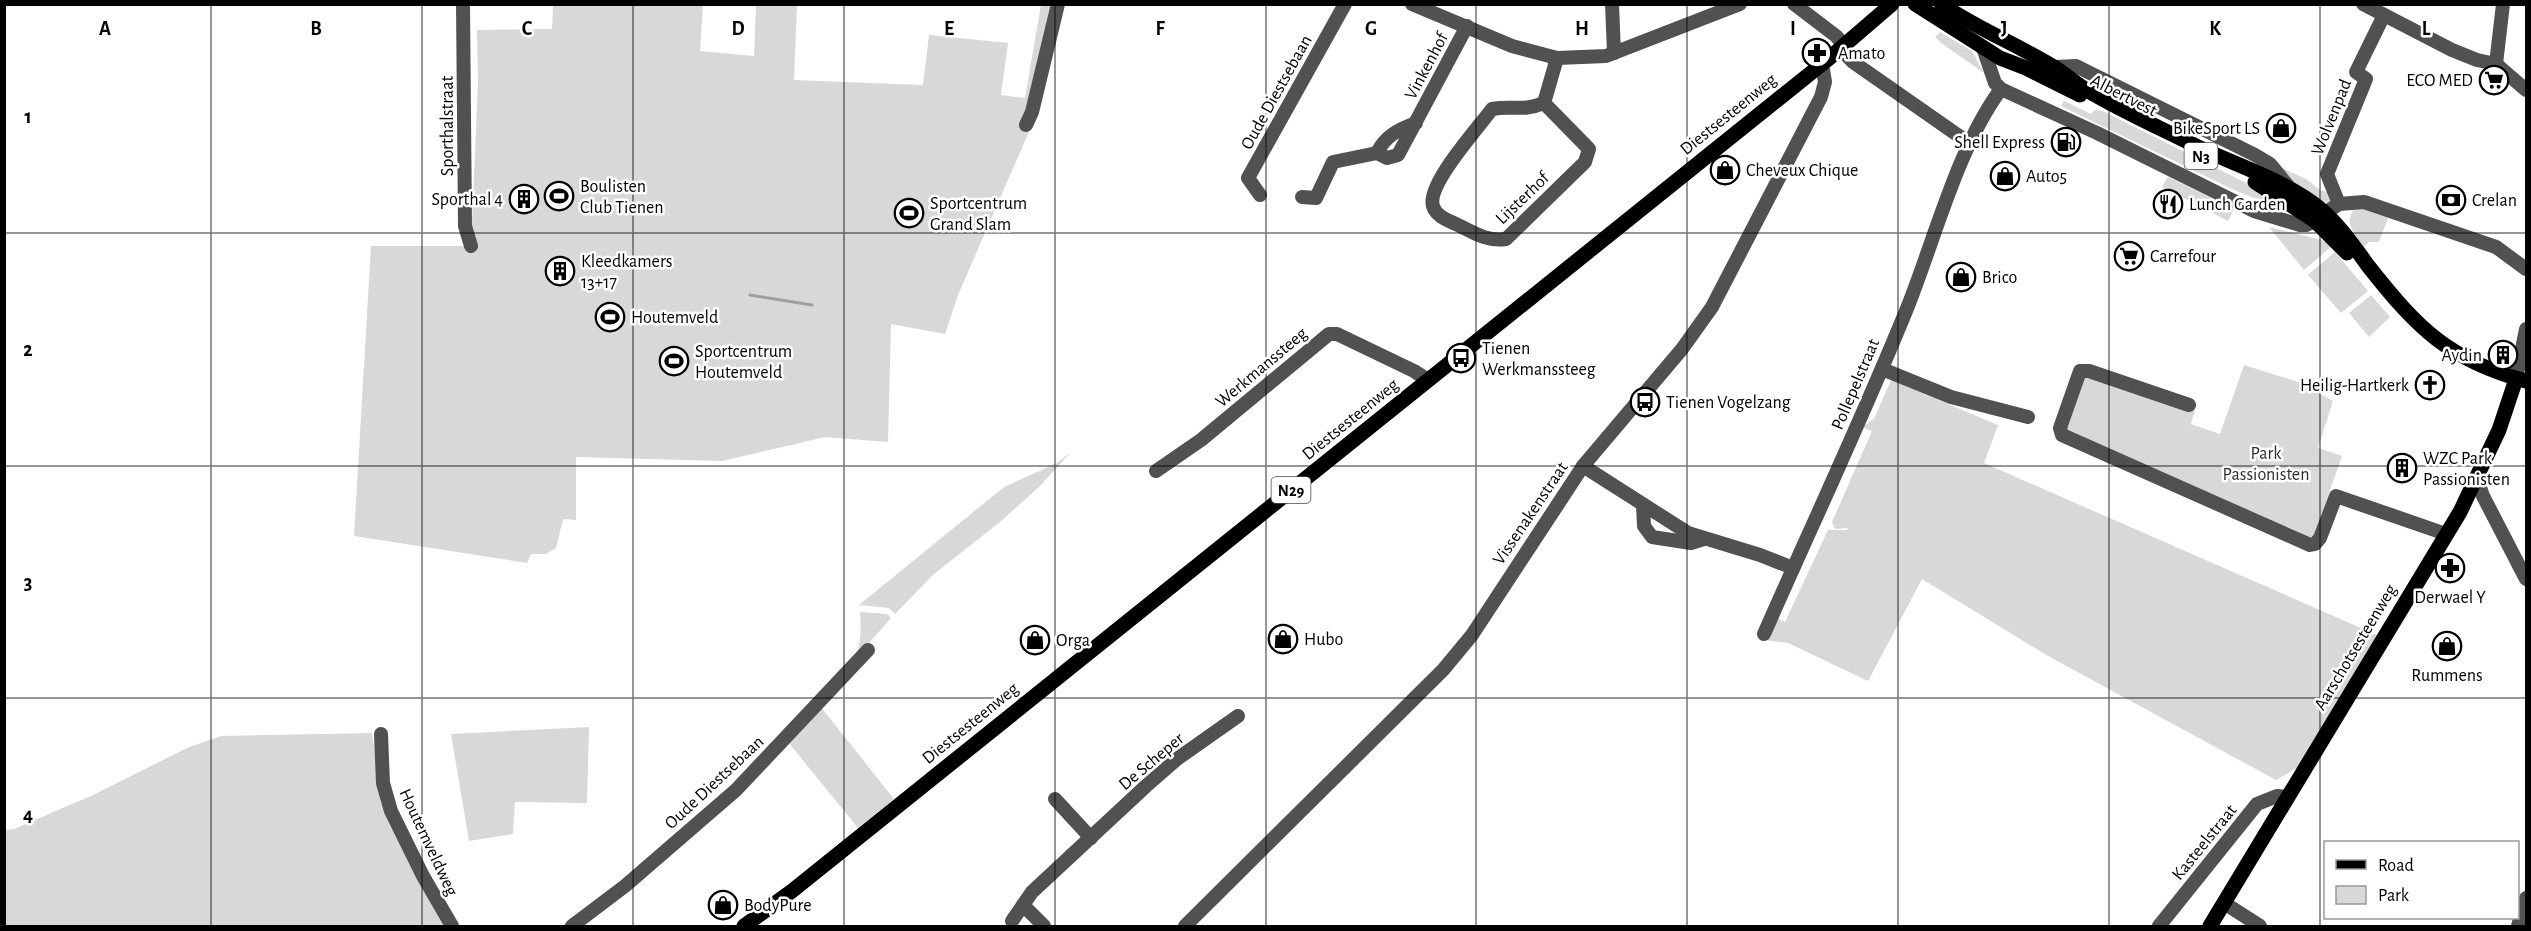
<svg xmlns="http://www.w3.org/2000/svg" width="2531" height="931" font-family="'Alegreya Sans',sans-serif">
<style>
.green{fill:#d8d8d8}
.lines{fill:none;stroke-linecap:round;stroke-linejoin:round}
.stream{stroke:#9f9f9f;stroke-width:3}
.minor{stroke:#515151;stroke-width:14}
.major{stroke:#000;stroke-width:15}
.grid{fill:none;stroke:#000;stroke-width:1.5;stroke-opacity:0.55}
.labels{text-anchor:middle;stroke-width:5;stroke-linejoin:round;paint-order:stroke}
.shield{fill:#fff;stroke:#4c4c4c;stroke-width:1.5}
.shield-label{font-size:16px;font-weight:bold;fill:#000}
.poi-label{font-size:18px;fill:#000;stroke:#fff;text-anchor:start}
.street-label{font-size:18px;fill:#000;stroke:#fff}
.park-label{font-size:18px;fill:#2f2f2f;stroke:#fff}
.grid-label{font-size:20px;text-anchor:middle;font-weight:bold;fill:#000;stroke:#fff;stroke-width:5;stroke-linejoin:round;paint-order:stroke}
</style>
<rect width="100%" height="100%" fill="#fff"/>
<g class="green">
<path d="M553 5H703L700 51 754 56 756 5 797 6 794 80 923 85 929 35 1008 43 1001 95 1025 98 1041 5H1051L1028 106 1035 118 958 295 945 334 891 324 888 442 825 437 722 461 576 457V520L563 519 556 548 546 554H531L527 563 354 536 371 246H471L478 82 477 30 552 29Z"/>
<path d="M1940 32 1972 51 1984 73 1941 43 1935 37Z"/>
<path d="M2064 101 2091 114 2095 110 2103 111 2272 196 2284 204 2281 209 2234 190 2061 106Z"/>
<path d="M2282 168 2306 179 2320 190 2327 192 2331 204C2312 200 2294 183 2282 168Z"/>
<path d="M2168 177 2234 209 2228 221 2162 187Z"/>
<path d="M2356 207 2388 218 2379 242H2369L2364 247C2355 234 2342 222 2356 207Z"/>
<path d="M2269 227 2322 240 2332 246 2304 270Z"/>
<path d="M2335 252 2368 291 2341 313 2308 275Z"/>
<path d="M2371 295 2390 317 2369 337 2349 313Z"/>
<path d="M2244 365 2298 382 2333 401 2318 448 2342 456 2323 510 2326 511 2318 533 2311 539 2064 430 2080 379 2092 374 2195 410 2191 424 2220 434Z"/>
<path d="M1891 380 1998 425 1984 463 2377 635 2304 764 2276 780 2048 656 1922 579 1868 681 1788 643 1764 640 1774 617 1785 622 1828 530H1847L1848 528 1835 529 1832 522 1872 431 1862 427 1874 419Z"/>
<path d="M1071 452 1040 486 1000 522 934 574 895 614 889 608 859 605 1004 487 1057 463Z"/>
<path d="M860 612 887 614 891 618 853 661C862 645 861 630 860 612Z"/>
<path d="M820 706 894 799 858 828 788 742Z"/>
<path d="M589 727 587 803 515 802 513 834 469 841 451 734Z"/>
<path d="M372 733 374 745 377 746 378 780 448 926H5V830L14 829 93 795 187 748 221 736Z"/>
</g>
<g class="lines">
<path class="stream" d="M750 295 812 305"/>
<g class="minor">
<path d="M463 4 465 226 471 246"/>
<path d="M1412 4 1512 46 1557 58 1606 56 1740 4"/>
<path d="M1612 4 1614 53"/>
<path d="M1794 4 1836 36 1844 45"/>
<path d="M2363 4 2452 50 2477 60 2496 64 2526 90"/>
<path d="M1983 48 1995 83 2001 89 2097 133 2254 211 2300 225H2306L2315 221"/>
<path d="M1840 49 1853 62 1969 143"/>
<path d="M2496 64 2503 4"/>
<path d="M2054 67 2076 66 2255 155 2270 164 2289 187"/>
<path d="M1544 103 1589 149 1585 162 1506 239C1488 242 1474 233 1458 225 1450 221 1436 217 1433 206 1426 185 1479 127 1492 109 1513 105 1522 112 1544 103Z"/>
<path d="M1544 103 1557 58"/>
<path d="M1026 125 1032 112 1058 4"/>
<path d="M1377 153C1385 136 1399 129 1416 123"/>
<path d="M1260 195 1248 178 1345 4"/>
<path d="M1302 197 1316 198 1333 162 1377 153 1387 158 1398 155 1467 26"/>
<path d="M2339 204 2327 174 2366 79 2356 72 2384 15"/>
<path d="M2325 213 2339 204 2364 202 2496 247 2526 269"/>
<path d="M1882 369 1951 397 2028 417"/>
<path d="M2516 379 2526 329"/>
<path d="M2189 405 2089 371H2080L2060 428 2062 435 2310 545 2315 544 2320 538 2336 496 2446 534"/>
<path d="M1583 466 1688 533 1760 555 1793 568"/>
<path d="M1156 471 1201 440 1329 334H1337L1414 371 1428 380"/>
<path d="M2477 479 2483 496 2526 579"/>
<path d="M1643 505 1644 526 1652 537 1691 543 1704 539"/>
<path d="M1764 634C1812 525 1863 417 1908 306 1935 238 1958 147 2001 89"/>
<path d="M381 734 383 783 391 811 423 876 452 926"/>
<path d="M1055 799 1091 838"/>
<path d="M2224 903 2260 926"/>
<path d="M1023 905 1044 926"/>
<path d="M1012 921 1032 892 1146 786 1177 759 1238 716"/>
<path d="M572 926 625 886 736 790 868 650"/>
<path d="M1185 926 1443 670 1472 635 1583 466 1682 349 1712 307 1821 97 1825 82 1822 64"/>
<path d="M2159 926 2257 804 2277 796 2287 797"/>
<path d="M2518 926 2526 898"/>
</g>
<g class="major">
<path d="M1915 4 2000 58 2026 68 2080 95"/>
<path d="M1941 4C1976 28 2016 44 2052 66 2064 73 2074 82 2085 89 2120 110 2158 127 2194 145 2237 166 2286 180 2323 211 2341 227 2355 248 2369 267 2418 329 2449 360 2526 381"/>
<path d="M2255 182 2315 221 2347 253"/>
<path d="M744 926 792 891 1827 60 1892 4"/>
<path d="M2210 926 2460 512 2499 430 2516 379"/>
</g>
</g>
<path class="grid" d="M211 4V926M422 4V926M633 4V926M844 4V926M1055 4V926M1266 4V926M1476 4V926M1687 4V926M1898 4V926M2109 4V926M2320 4V926M4 233H2526M4 466H2526M4 698H2526"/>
<defs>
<g id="pharmacy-ring" transform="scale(1.5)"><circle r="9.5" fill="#fff" stroke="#000" stroke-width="1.5"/><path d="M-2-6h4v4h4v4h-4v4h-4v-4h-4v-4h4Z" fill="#000"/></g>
<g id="supermarket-ring" transform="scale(1.5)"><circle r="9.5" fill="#fff" stroke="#000" stroke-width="1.5"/><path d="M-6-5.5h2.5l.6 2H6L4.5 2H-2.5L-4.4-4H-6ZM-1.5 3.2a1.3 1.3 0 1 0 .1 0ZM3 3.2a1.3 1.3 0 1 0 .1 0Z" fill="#000"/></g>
<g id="shop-ring" transform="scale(1.5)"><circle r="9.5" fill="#fff" stroke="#000" stroke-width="1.5"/><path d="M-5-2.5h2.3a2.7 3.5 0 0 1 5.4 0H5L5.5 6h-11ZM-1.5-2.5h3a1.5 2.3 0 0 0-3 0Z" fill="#000"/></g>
<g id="fuel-ring" transform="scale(1.5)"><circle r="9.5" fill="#fff" stroke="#000" stroke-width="1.5"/><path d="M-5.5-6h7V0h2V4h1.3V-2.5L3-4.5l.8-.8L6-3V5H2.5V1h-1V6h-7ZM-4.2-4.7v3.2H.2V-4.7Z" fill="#000"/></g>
<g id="stadium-ring" transform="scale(1.5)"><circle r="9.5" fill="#fff" stroke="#000" stroke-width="1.5"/><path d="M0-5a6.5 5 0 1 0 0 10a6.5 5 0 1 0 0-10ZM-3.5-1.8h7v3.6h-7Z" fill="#000"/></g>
<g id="building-ring" transform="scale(1.5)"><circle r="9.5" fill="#fff" stroke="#000" stroke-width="1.5"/><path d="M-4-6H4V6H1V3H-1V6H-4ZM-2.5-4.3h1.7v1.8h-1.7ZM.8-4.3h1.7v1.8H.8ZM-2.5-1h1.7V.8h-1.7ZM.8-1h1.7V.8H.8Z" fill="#000"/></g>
<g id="bank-ring" transform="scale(1.5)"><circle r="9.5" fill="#fff" stroke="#000" stroke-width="1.5"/><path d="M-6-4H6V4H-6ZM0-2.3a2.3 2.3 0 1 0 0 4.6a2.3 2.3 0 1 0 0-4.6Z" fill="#000"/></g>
<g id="restaurant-ring" transform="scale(1.5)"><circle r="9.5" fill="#fff" stroke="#000" stroke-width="1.5"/><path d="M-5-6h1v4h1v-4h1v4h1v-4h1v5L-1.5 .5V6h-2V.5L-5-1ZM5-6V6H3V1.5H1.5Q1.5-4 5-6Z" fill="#000"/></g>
<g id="bus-ring" transform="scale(1.5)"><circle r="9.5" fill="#fff" stroke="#000" stroke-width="1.5"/><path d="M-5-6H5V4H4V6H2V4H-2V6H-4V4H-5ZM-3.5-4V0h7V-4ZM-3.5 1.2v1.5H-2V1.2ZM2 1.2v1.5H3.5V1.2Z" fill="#000"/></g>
<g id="church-ring" transform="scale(1.5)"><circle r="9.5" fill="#fff" stroke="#000" stroke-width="1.5"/><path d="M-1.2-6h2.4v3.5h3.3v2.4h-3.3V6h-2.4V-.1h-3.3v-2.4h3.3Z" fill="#000"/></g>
</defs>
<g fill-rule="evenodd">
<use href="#pharmacy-ring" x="1817" y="53"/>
<use href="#supermarket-ring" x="2494" y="80"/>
<use href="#shop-ring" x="2281" y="128"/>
<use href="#fuel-ring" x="2066" y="142"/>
<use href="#shop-ring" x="1725" y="170"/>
<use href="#shop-ring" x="2005" y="176"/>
<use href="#stadium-ring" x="559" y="196"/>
<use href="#building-ring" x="524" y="199"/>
<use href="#bank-ring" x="2451" y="200"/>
<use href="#restaurant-ring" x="2168" y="204"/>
<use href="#stadium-ring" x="909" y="213"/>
<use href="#supermarket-ring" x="2129" y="256"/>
<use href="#building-ring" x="560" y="271"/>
<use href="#shop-ring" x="1961" y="277"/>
<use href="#stadium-ring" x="610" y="317"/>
<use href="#building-ring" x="2503" y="355"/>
<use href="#bus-ring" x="1461" y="358"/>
<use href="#stadium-ring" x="674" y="361"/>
<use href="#church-ring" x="2430" y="385"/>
<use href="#bus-ring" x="1645" y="402"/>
<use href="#building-ring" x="2402" y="468"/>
<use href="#pharmacy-ring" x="2450" y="568"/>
<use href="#shop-ring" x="1283" y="639"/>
<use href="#shop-ring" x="1035" y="640"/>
<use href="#shop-ring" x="2447" y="646"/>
<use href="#shop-ring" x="723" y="905"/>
</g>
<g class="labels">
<g class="shield">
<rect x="2184.5" y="143" width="33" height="26" rx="4.5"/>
<rect x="1271.5" y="477" width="39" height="26" rx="4.5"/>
</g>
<g class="shield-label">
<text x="2201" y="162">N3</text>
<text x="1291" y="496">N29</text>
</g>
<g class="poi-label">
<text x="1838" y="59">Amato</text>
<text x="2473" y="86" text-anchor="end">ECO MED</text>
<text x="2260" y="134" text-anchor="end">BikeSport LS</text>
<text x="2045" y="148" text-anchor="end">Shell Express</text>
<text x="1746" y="176">Cheveux Chique</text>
<text x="2026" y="182">Auto5</text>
<text x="580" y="192">Boulisten<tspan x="580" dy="21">Club Tienen</tspan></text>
<text x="503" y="205" text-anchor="end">Sporthal 4</text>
<text x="2472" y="206">Crelan</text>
<text x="930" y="209">Sportcentrum<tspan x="930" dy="21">Grand Slam</tspan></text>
<text x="2189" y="210">Lunch Garden</text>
<text x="2150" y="262">Carrefour</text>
<text x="581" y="267">Kleedkamers<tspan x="581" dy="21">13+17</tspan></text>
<text x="1982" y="283">Brico</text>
<text x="631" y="323">Houtemveld</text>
<text x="1482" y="354">Tienen<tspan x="1482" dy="21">Werkmanssteeg</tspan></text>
<text x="695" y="357">Sportcentrum<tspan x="695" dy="21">Houtemveld</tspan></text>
<text x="2482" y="361" text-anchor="end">Aydin</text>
<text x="2409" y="391" text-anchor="end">Heilig-Hartkerk</text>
<text x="1666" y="408">Tienen Vogelzang</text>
<text x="2423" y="464">WZC Park<tspan x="2423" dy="21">Passionisten</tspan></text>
<text x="2450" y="603" text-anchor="middle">Derwael Y</text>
<text x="1304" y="645">Hubo</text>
<text x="1056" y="646">Orga</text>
<text x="2447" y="681" text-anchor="middle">Rummens</text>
<text x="744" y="911">BodyPure</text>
</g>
<g class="street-label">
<text transform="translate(1426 66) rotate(-62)" y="6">Vinkenhof</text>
<text transform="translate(1276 92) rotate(-61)" y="6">Oude Diestsebaan</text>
<text transform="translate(2124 95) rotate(27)" y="6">Albertvest</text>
<text transform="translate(1728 114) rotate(-39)" y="6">Diestsesteenweg</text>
<text transform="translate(2331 117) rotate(-68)" y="6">Wolvenpad</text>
<text transform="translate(447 126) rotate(-90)" y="6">Sporthalstraat</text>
<text transform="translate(1522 198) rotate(-44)" y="6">Lijsterhof</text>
<text transform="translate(1261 367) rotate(-40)" y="6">Werkmanssteeg</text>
<text transform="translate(1855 384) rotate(-67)" y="6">Pollepelstraat</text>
<text transform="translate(1350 419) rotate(-39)" y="6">Diestsesteenweg</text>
<text transform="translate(1530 513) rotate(-56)" y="6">Vissenakenstraat</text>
<text transform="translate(2355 647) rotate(-59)" y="6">Aarschotsesteenweg</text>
<text transform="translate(970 723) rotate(-39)" y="6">Diestsesteenweg</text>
<text transform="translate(1151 761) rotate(-40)" y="6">De Scheper</text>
<text transform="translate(714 782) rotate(-43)" y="6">Oude Diestsebaan</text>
<text transform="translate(429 842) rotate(65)" y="6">Houtemveldweg</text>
<text transform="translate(2204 842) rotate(-51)" y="6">Kasteelstraat</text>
</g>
<g class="park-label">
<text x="2266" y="459">Park<tspan x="2266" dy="21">Passionisten</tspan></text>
</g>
</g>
<g class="grid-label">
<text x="105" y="35">A</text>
<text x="316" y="35">B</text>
<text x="527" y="35">C</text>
<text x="738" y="35">D</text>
<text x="949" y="35">E</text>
<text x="1160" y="35">F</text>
<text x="1371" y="35">G</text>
<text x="1582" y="35">H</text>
<text x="1793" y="35">I</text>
<text x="2004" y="35">J</text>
<text x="2215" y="35">K</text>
<text x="2426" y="35">L</text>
<text x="28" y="123">1</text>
<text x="28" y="356">2</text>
<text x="28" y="589">3</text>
<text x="28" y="821">4</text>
</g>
<rect width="2531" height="931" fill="none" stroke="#000000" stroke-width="12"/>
<rect x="2324" y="841" width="195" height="78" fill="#ffffff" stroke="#999999" stroke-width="1.5"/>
<rect x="2336" y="860" width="30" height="9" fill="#000000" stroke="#999999" stroke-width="1.5"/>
<text x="2378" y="871" font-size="18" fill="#000000">Road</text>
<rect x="2336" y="886" width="30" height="18" fill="#d8d8d8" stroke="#999999" stroke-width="1.5"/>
<text x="2378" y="901" font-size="18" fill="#000000">Park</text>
</svg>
